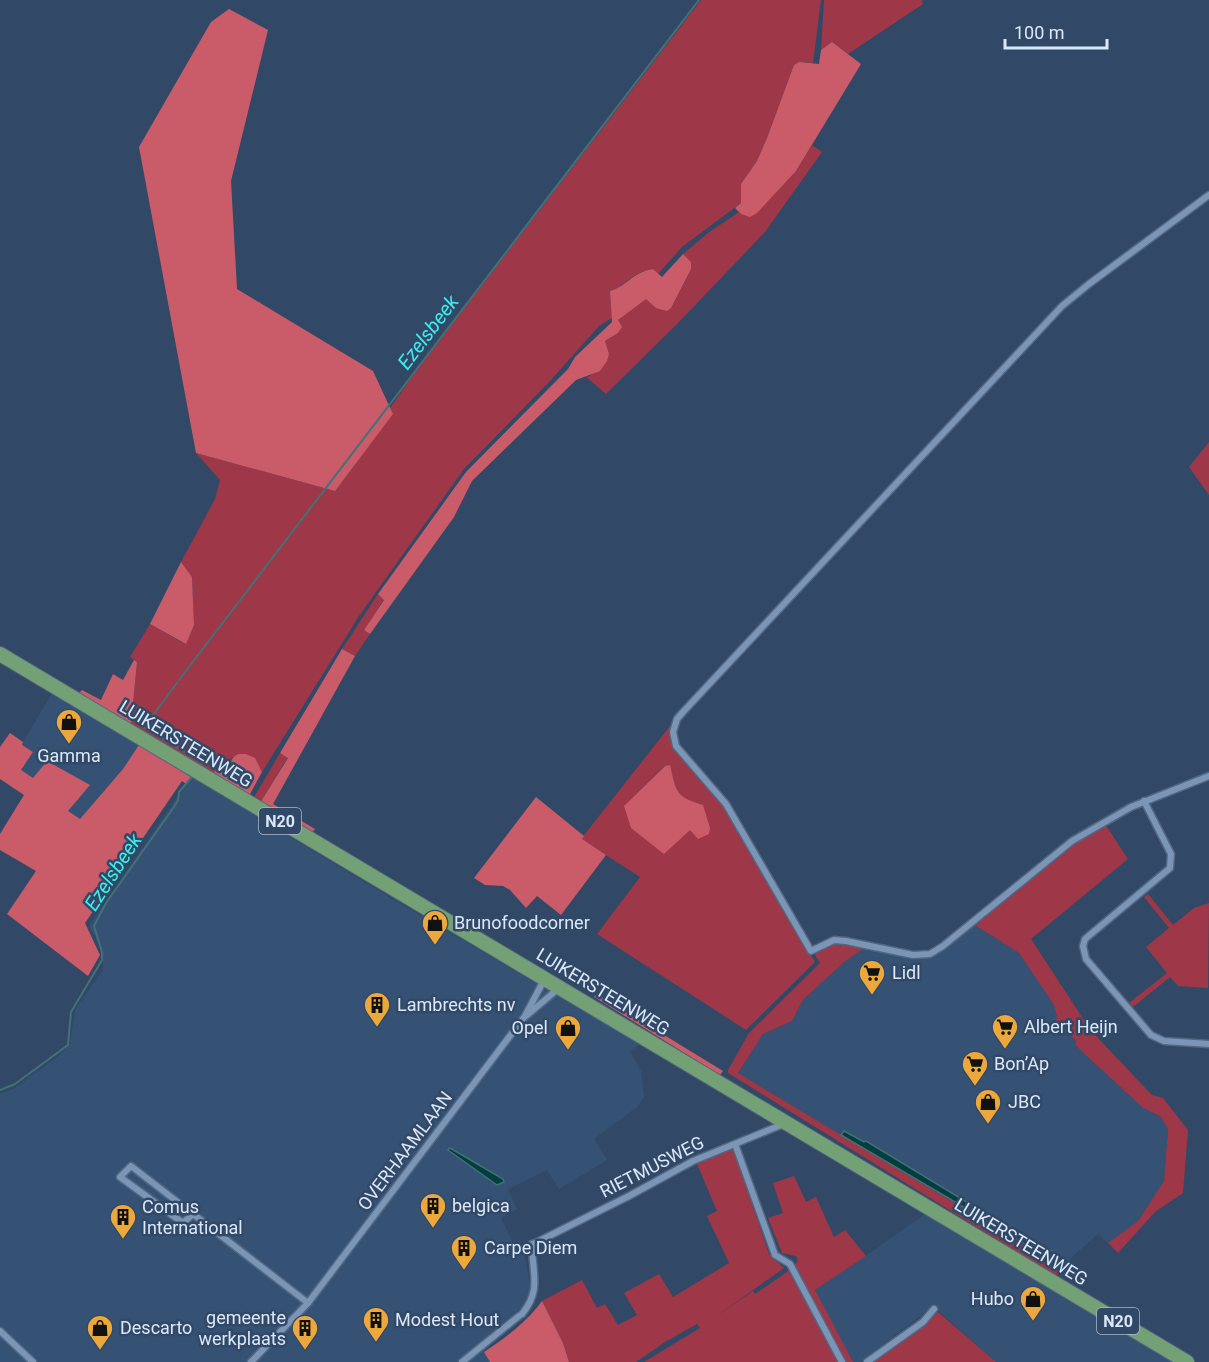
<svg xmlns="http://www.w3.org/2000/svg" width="1209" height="1362" font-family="Roboto,sans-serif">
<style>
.built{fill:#355275}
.green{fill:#9e3747;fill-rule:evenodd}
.forest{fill:#ca5c6a}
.water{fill:#013e3e;stroke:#427177;stroke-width:1.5}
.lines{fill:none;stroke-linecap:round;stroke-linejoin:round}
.stream{stroke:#427177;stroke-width:2}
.street-casing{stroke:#52667f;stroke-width:9}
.primary-casing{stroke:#52667f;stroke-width:16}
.street{stroke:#7b95b7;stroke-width:6}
.primary{stroke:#74a075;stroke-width:14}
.labels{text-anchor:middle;stroke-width:5;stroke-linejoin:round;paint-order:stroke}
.shield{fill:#314966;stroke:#a7b8ce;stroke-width:1.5}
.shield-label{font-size:16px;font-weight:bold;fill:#dae8fb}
.street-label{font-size:18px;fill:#dae8fb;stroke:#314966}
.poi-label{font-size:18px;fill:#dae8fb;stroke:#314966;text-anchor:start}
.water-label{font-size:20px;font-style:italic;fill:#3dedec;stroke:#314966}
</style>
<rect width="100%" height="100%" fill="#314966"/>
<g class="built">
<path d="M53 692 139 745 123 769 80 819 68 811 89 785 33 778 21 770 33 752 22 745 23 742Z"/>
<path d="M191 777 404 906 640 1044 630 1051 641 1071 644 1097 637 1107 594 1139 607 1160 559 1189 547 1170 508 1189 517 1209 501 1218 518 1253 524 1251 530 1286 528 1302 479 1343 490 1362H0V1094L12 1090 59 1056 70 1044 75 1010 103 970V951L89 926Z"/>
<path d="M973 924 1019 953 1054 1004 1057 1017 1054 1025 1075 1039 1076 1046 1142 1107 1161 1117 1168 1129 1164 1181 1138 1221 1108 1243 1098 1234 1074 1255 1063 1268 738 1073 763 1034 792 1021 803 1000 843 963 864 948 922 957Z"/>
<path d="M925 1214 1111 1324 1174 1362H996L933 1306 860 1362H852L814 1290 866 1256Z"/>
</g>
<g class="green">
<path d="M701 0H821L813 63 799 62 794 65 767 138 757 161 741 184V203L682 247 658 274 653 269C635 271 626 285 610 291L612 318 599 326 551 380 464 469 359 616 262 772 256 762 232 757C226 765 219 766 213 774L131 725 137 662 130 657 150 624 185 644 194 625 192 577 181 562 215 499 220 480 196 453 335 491 392 414 390 408 414 374Z"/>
<path d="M824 0H922L923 4 848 54 832 42 821 50Z"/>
<path d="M812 145 822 152 765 232 680 321 606 394 586 377 590 376 608 354 605 341 618 333V320L646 298 656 308H671L691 269V262L683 254 708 233 739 212 741 214 796 171Z"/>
<path d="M1209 442V495L1189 467Z"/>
<path d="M378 594 384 599 364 630 370 634 355 656 342 649Z"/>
<path d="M670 726 675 748 725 806 815 962 746 1030 597 934 640 877 581 839ZM669 765C676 791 675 797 703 806H624L664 766Z"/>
<path d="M280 753 288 757 260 803 253 799Z"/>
<path d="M1105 824 1128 859 1031 939 1082 1017 1098 1038 1152 1095 1163 1098 1188 1130 1183 1193 1155 1212 1118 1253 1108 1243 1138 1221 1164 1181 1168 1129 1161 1117 1142 1107 1076 1046 1075 1039 1054 1025 1057 1017 1054 1005 1019 953 973 924 1075 841Z"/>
<path d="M1148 894 1173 925 1194 908 1209 903 1208 988 1178 986 1170 977 1133 1007 1129 1003 1167 973 1146 947 1169 928 1144 897Z"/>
<path d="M834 942 864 948 843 963 803 1000 792 1021 763 1034 738 1073 1063 1268 1056 1276 728 1073V1070L749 1033 820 963 814 953Z"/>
<path d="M733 1149 769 1254 784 1268 714 1318 753 1291 755 1294 787 1272 798 1261 796 1256 782 1253 768 1218 783 1213 773 1183 794 1176 806 1202 816 1197 834 1237 845 1230 866 1256 815 1290 853 1362H644L700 1328 697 1324 665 1342 636 1362H569L563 1343 542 1301 582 1280 597 1308 605 1304 618 1325 637 1315 624 1293 659 1274 673 1297 729 1263 707 1216 717 1211 697 1164 716 1155Z"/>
<path d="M938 1312 996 1362H869Z"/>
</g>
<g class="forest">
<path d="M229 9 268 30 231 181 237 289 373 371 393 414 335 491 196 453 139 147 211 22Z"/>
<path d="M832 42 861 64 796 171 757 213 750 217 741 214 735 208 741 203V184L757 161 767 138 794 65 799 62 819 64 821 50Z"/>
<path d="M683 254 691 262V269L671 308 667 311 656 308 646 299 618 320 622 327 618 333 605 341 609 354 607 361 600 371 576 380 472 481 454 517 370 634 364 630 384 600 378 594 466 472 568 369 575 357 612 322 610 291C627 286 633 272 653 269L662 277Z"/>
<path d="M181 562 192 577 194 625 186 644 150 624Z"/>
<path d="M342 649 355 656 273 804 315 829 311 834 260 803 288 758 280 753Z"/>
<path d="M134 660 137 662 131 725 77 695 82 690 101 700 113 674 123 680Z"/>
<path d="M10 733 23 742 22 745 33 752 21 770 33 778 47 761 90 785 68 811 80 819 123 769 139 745 191 777 186 784 182 781 85 923 100 955 88 976 7 914 36 871 0 850V834L24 795 0 779V747Z"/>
<path d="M239 754H246L255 758 262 772 249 796 213 774C220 765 221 768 228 763 233 759 233 756 239 754Z"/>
<path d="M670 765C676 791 675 797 703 805L710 828 709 834 698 839 690 830 664 854 631 828 624 806 665 766Z"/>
<path d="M536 797 584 836 582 839 606 855 561 915 537 896 526 908 510 890 503 886 485 885 474 878Z"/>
<path d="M597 994 723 1071 720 1075 594 997Z"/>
<path d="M542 1301 563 1343 569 1362H490L484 1352C504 1339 528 1321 542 1301Z"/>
</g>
<g class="water">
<path d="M844 1131 864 1142 866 1141 970 1204 967 1209 841 1135Z"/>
<path d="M450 1148 503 1179 504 1182 497 1185 448 1150Z"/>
<path d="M990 1215 1052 1251 1054 1252 1050 1258 986 1221Z"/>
</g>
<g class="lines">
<g class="stream">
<path d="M179 680 699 0"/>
<path d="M177 683 145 726 146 729 202 762 201 765"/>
<path d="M0 1090 15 1084 68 1045 71 1012 102 960V952L94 926 106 903 174 807 178 800 179 792 192 777"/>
</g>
<g class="street-casing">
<g id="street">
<path d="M1209 195 1089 284 1062 306 683 712 677 719 673 732 676 746 726 804 811 951 834 940 846 941 913 955 930 954 943 946 1072 841 1131 807 1209 776"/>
<path d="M1144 801 1171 854 1170 868 1085 939 1083 946 1086 959 1151 1035 1164 1041 1209 1044"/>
<path d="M526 1016 559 988"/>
<path d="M735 1144 775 1255 790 1264 842 1362"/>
<path d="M193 1214 183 1223 120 1177 131 1166 308 1303"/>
<path d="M525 1248 629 1196 693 1161 786 1123"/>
<path d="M522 1314C542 1290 532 1273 532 1244"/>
<path d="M0 1331 33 1362"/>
<path d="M251 1362 308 1303 525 1016 544 980"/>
<path d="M462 1362 519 1316"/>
<path d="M867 1362 923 1322 934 1309"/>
</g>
</g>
<g class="primary-casing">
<path id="primary" d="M0 654 1187 1362"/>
</g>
<use href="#street" class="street"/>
<use href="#primary" class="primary"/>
</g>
<defs>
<g id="shop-pin" transform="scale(1.35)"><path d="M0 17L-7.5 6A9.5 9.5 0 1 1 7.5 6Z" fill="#eda83b" stroke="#314966"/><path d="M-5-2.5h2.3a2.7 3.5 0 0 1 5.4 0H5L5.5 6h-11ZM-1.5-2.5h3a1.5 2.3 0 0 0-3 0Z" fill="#111"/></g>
<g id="supermarket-pin" transform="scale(1.35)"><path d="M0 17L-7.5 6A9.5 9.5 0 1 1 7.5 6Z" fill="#eda83b" stroke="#314966"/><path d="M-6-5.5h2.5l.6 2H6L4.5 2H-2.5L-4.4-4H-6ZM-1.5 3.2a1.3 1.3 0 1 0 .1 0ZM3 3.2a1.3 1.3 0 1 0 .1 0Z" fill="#111"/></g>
<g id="building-pin" transform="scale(1.35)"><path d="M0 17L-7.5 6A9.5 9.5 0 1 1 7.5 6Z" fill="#eda83b" stroke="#314966"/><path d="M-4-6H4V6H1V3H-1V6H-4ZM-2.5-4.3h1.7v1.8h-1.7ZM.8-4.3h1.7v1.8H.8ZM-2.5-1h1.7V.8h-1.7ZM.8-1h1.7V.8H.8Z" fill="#111"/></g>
</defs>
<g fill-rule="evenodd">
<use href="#shop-pin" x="69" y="722"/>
<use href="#shop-pin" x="435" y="923"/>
<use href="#supermarket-pin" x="872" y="973"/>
<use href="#building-pin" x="377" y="1005"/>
<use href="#supermarket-pin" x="1005" y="1027"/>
<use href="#shop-pin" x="568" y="1028"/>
<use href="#supermarket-pin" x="975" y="1064"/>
<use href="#shop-pin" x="988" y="1102"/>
<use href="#building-pin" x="433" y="1206"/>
<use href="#building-pin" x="123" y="1217"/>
<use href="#building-pin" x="464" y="1248"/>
<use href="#shop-pin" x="1033" y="1299"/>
<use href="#building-pin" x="376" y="1320"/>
<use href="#shop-pin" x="100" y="1328"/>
<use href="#building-pin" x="305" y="1328"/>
</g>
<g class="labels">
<g class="shield">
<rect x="259" y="808" width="42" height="26" rx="4.5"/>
<rect x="1097" y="1308" width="42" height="26" rx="4.5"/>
</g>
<g class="shield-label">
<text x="280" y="827">N20</text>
<text x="1118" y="1327">N20</text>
</g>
<g class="street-label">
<text transform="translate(186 744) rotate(31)" y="6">LUIKERSTEENWEG</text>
<text transform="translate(603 992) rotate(31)" y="6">LUIKERSTEENWEG</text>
<text transform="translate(405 1151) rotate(-53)" y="6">OVERHAAMLAAN</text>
<text transform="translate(652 1167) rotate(-27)" y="6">RIETMUSWEG</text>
<text transform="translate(1021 1242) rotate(31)" y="6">LUIKERSTEENWEG</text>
</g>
<g class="poi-label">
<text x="69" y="762" text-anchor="middle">Gamma</text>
<text x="454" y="929">Brunofoodcorner</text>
<text x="892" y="979">Lidl</text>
<text x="397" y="1011">Lambrechts nv</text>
<text x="1024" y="1033">Albert Heijn</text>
<text x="548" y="1034" text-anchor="end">Opel</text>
<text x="994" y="1070">Bon’Ap</text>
<text x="1008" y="1108">JBC</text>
<text x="452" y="1212">belgica</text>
<text x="142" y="1213">Comus<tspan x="142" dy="21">International</tspan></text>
<text x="484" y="1254">Carpe Diem</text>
<text x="1014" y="1305" text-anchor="end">Hubo</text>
<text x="286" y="1324" text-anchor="end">gemeente<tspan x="286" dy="21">werkplaats</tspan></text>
<text x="395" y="1326">Modest Hout</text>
<text x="120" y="1334">Descarto</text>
</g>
<g class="water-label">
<text transform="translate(428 332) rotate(-53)" y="7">Ezelsbeek</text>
<text transform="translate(113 872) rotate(-57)" y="7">Ezelsbeek</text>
</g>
</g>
<path d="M1005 39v9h102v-9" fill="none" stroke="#dae8fb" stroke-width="3"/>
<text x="1014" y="39" font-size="18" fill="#dae8fb" stroke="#314966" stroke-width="4.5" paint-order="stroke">100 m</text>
</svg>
